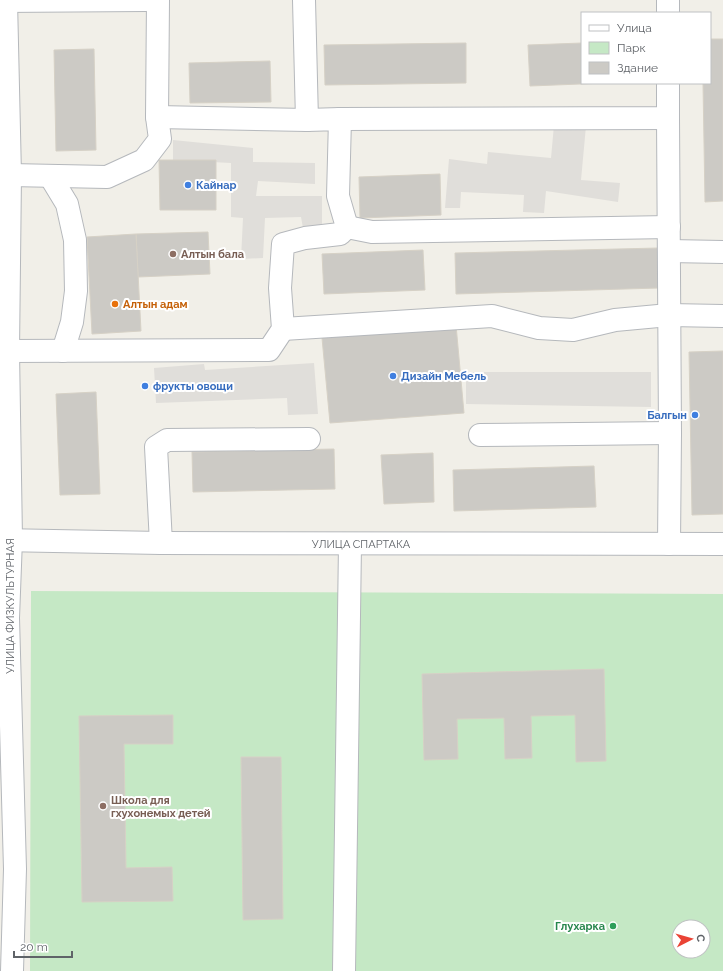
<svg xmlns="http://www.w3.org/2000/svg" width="723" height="971" font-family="Raleway,sans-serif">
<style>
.industrial{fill:#e0deda}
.green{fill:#c5e8c5;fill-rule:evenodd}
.building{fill:#cccac5;stroke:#d6d1c6}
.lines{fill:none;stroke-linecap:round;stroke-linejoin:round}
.minor-casing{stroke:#b5b8bc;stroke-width:24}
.minor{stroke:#fff;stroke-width:22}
.shop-dot{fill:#3f7fe0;stroke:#fff;stroke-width:1.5}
.education-dot{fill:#8d6e63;stroke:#fff;stroke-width:1.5}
.food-dot{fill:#e8710a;stroke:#fff;stroke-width:1.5}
.leisure-dot{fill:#2e9e5b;stroke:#fff;stroke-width:1.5}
.labels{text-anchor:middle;stroke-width:4;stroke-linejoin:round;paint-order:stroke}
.shop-label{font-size:11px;font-weight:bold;fill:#366cbe;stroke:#fff;text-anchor:start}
.education-label{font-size:11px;font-weight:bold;fill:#785e54;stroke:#fff;text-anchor:start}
.food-label{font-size:11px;font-weight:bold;fill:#c56008;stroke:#fff;text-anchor:start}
.street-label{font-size:11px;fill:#5f6368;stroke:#fff}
.leisure-label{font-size:11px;font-weight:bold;fill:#27864d;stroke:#fff;text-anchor:end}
</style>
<rect width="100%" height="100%" fill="#f1efe8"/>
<g class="industrial">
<path d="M554 125 586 126 581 180 620 183 618 202 546 191 544 213 523 212 524 195 461 192 460 208H445L449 159 487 164 488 152 551 158Z"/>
<path d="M173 140 253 148V162L315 163V184L258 181 256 196H322V228H303L301 217 265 218 263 258 241 259 243 218 231 217V163L173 160Z"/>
<path d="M314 363 318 414 288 415 287 398 156 403 154 368 204 364 205 370Z"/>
<path d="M466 372H651V407L466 404Z"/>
</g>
<path class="green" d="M31 591 723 594V971H30ZM679 927H703V951H679Z"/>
<g class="building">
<path d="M710 39H723V201L705 202 703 83H710Z"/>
<path d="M466 43V83L325 85 324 45Z"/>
<path d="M582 43V83H605L530 86 528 45Z"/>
<path d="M94 49 96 150 56 151 54 50Z"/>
<path d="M270 61 271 102 190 103 189 63Z"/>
<path d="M159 160H216V210H160Z"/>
<path d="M440 174 441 215 360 218 359 177Z"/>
<path d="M208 232 210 274 138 277 136 234Z"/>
<path d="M136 234 141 331 92 334 87 237Z"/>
<path d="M658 248 659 288 456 294 455 253Z"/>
<path d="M423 250 425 290 324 294 322 254Z"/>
<path d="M456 325 464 413 330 423 322 338Z"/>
<path d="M723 351V514L692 515 689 352Z"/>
<path d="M96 392 100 494 60 495 56 394Z"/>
<path d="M334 449 335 489 193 492 192 452Z"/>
<path d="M433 453 434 502 384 504 381 455Z"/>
<path d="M594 466 596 507 454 511 453 470Z"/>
<path d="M604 669 606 761 576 762 575 715 531 716 532 758 505 759 504 718 457 719 458 759 424 760 422 674Z"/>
<path d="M173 715V744H124L126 868 172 867 173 901 82 902 79 716Z"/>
<path d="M241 757H281L283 919 243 920Z"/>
</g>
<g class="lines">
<g class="minor-casing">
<g id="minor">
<path d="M6 0 10 175 8 351 11 539 8 618 15 869 12 971"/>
<path d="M304 0 307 120"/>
<path d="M0 1 146 0"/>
<path d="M668 13V0"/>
<path d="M668 118 670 433 669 544"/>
<path d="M340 119 668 118V83"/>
<path d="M10 175 107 177 144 160 160 139 157 117 158 0"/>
<path d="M50 176 67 204 75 240 76 291 72 322 63 351"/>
<path d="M347 227 372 232 669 227"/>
<path d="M669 251 723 252"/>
<path d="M283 329 492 316 539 328 573 330 615 320 669 315 723 316"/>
<path d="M8 351 269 350 283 329 280 288 283 244 305 238 340 234 347 227 338 196 340 119 307 120 157 117"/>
<path d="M480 435 670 433"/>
<path d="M0 540 161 543 723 544"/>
<path d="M161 543 156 447 167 440 309 439"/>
<path d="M344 971 350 544"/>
</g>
</g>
<use href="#minor" class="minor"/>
</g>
<g class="shop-dot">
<circle cx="188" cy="185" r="4"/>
<circle cx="393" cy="376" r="4"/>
<circle cx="145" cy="386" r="4"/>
<circle cx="695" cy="415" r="4"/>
</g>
<g class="education-dot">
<circle cx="173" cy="254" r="4"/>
<circle cx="103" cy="806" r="4"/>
</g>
<circle class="food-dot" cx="115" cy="304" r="4"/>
<circle class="leisure-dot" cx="613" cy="926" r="4"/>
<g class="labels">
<g class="shop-label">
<text x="196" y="189">Кайнар</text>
<text x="401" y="380">Дизайн Мебель</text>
<text x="153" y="390">фрукты овощи</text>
<text x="687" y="419" text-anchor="end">Балгын</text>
</g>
<g class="education-label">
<text x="181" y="258">Алтын бала</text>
<text x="111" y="804">Школа для<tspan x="111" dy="13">гхухонемых детей</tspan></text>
</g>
<g class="food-label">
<text x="123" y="308">Алтын адам</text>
</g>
<g class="street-label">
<text x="361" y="548">УЛИЦА СПАРТАКА</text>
<text transform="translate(10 606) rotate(-90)" y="4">УЛИЦА ФИЗКУЛЬТУРНАЯ</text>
</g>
<g class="leisure-label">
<text x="605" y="930">Глухарка</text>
</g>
</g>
<rect x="581" y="12" width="130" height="72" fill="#ffffff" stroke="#bfc1c3"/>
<rect x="589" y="25" width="20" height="6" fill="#ffffff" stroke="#bfc1c3"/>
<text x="617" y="32" font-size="12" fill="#5f6368">Улица</text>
<rect x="589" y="42" width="20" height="12" fill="#c5e8c5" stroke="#bfc1c3"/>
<text x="617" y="52" font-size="12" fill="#5f6368">Парк</text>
<rect x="589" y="62" width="20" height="12" fill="#cccac5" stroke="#bfc1c3"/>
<text x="617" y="72" font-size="12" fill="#5f6368">Здание</text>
<g transform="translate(691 939) rotate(84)"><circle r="19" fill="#ffffff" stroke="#bfc1c3"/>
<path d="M0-3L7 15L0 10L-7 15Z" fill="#ea4335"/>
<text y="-6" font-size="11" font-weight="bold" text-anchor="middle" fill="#5f6368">С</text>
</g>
<path d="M14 951v6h58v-6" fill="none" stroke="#5f6368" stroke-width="2"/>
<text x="20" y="951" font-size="12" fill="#5f6368" stroke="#ffffff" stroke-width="3" paint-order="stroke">20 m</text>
</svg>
